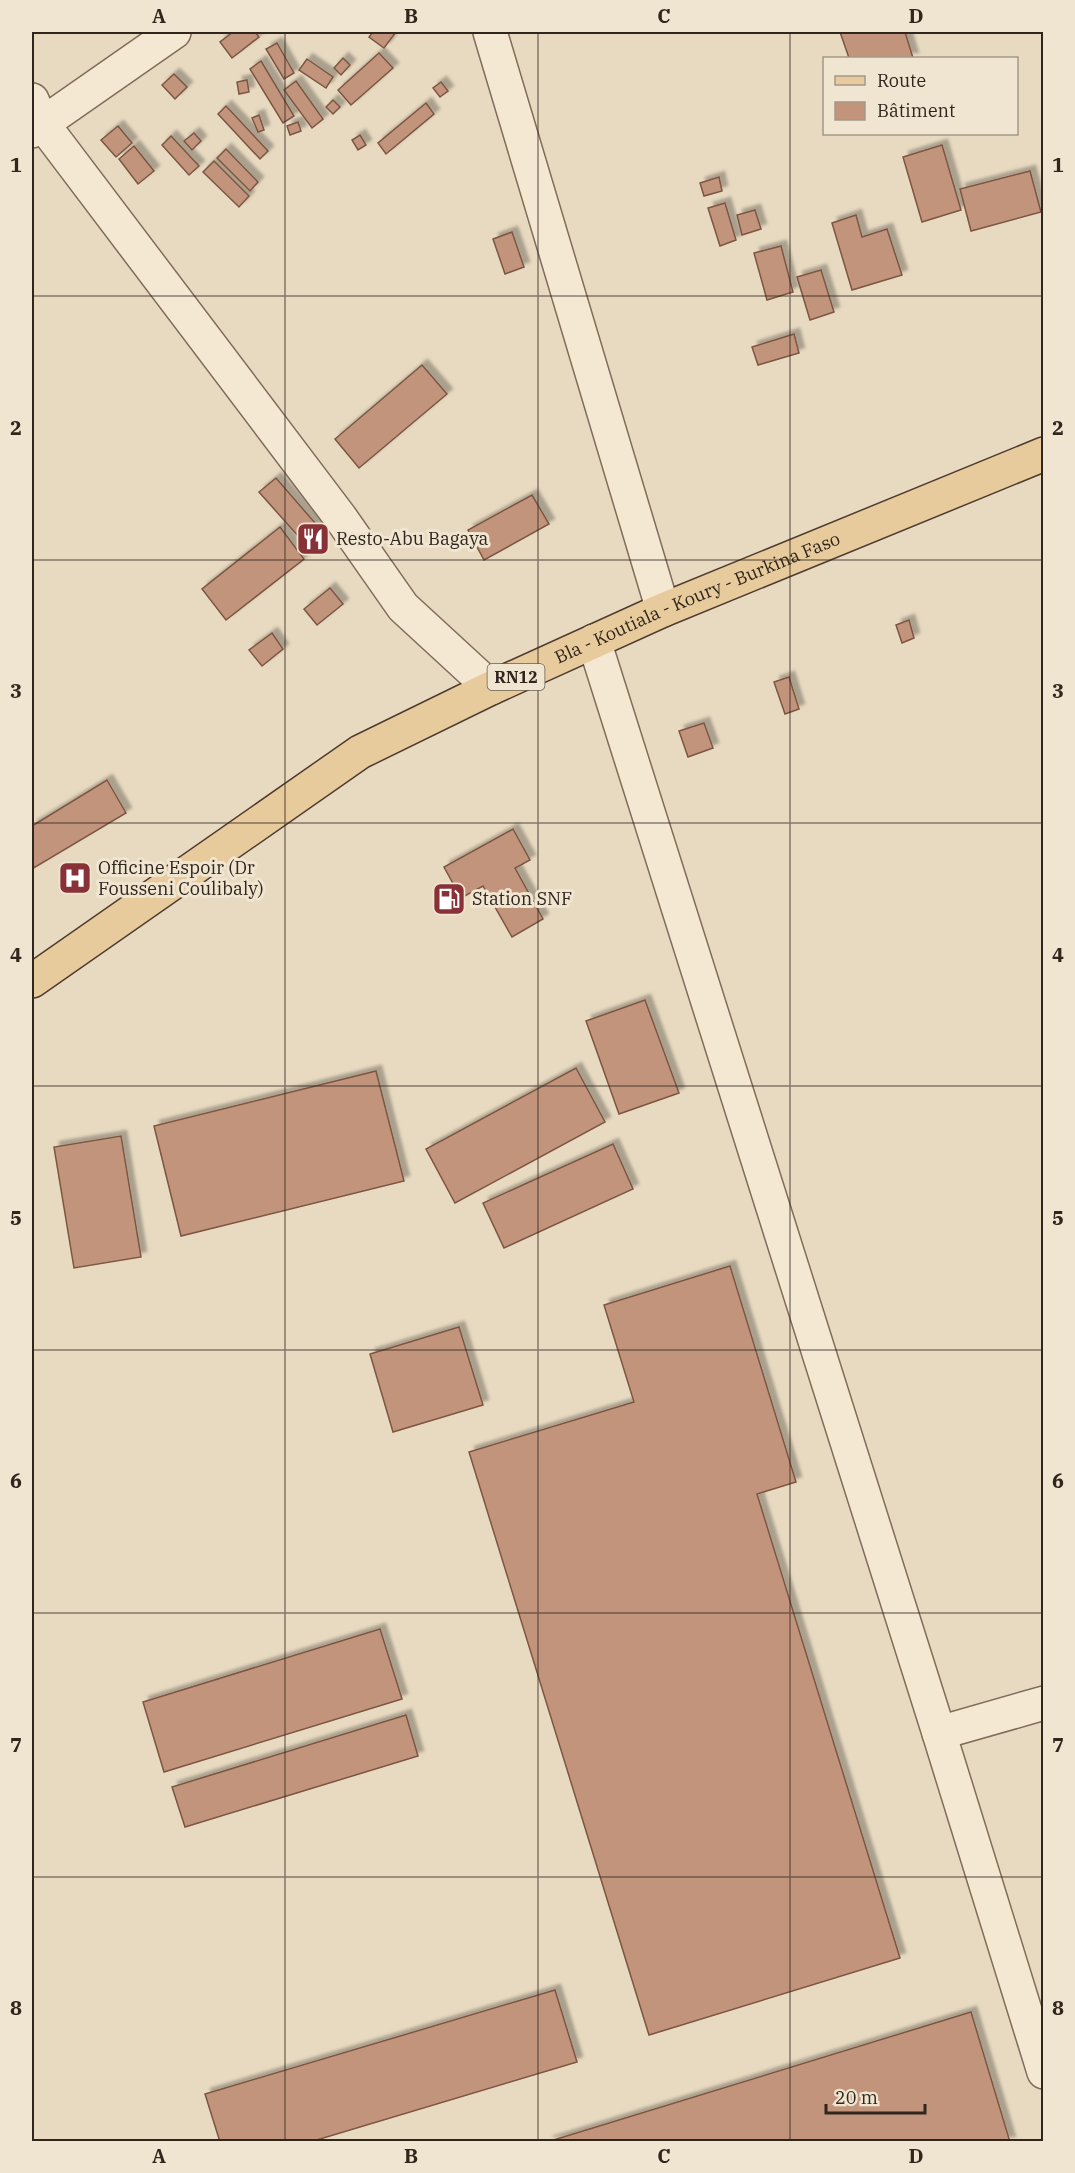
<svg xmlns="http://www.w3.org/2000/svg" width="1075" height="2173" font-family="'IBM Plex Serif',serif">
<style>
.building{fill:#c2947b;stroke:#7c5643;stroke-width:1.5;filter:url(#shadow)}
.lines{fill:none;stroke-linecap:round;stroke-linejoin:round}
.street-casing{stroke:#806c5b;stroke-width:36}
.primary-casing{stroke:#4e3b2f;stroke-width:36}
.street{stroke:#f4e8d3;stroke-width:33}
.primary{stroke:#e8cb9c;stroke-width:33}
.grid{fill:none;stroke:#31261d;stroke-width:1.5;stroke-opacity:0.55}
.labels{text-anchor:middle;stroke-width:6;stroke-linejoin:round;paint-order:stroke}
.shield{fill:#f0e5d0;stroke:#6a5f53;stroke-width:1.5}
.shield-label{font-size:16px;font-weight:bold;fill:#31261d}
.poi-label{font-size:18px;fill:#31261d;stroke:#f0e5d0;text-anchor:start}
.street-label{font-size:18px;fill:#31261d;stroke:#f0e5d0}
.neatline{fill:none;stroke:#31261d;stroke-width:2}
.grid-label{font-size:20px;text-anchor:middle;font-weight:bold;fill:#31261d}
</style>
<defs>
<filter id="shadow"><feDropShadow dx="5.5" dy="-5.5" stdDeviation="1.5" flood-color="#0004"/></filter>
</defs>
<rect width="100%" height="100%" fill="#e8dac1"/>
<g class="building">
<path d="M233 32H255L259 37 232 58 220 42Z"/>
<path d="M373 32H396L384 48 369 37Z"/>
<path d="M840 32H905L913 58H849Z"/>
<path d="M277 43 294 73 284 79 266 49Z"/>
<path d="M379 53 393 68 351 105 338 90Z"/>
<path d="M343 58 350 65 341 75 334 68Z"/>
<path d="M307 59 333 77 326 88 299 70Z"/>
<path d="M261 61 294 116 283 123 250 69Z"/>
<path d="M174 74 187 87 175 99 162 85Z"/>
<path d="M247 80 249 92 239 94 237 82Z"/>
<path d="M296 81 323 119 312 128 284 90Z"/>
<path d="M441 82 448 91 440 97 433 88Z"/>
<path d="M333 100 340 107 333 114 326 107Z"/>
<path d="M426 103 434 114 386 154 378 143Z"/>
<path d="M226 106 268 151 260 159 218 114Z"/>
<path d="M259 115 264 130 258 132 252 118Z"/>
<path d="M298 122 301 131 290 135 287 126Z"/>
<path d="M118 126 132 143 116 157 101 140Z"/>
<path d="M194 133 201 141 192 150 184 141Z"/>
<path d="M360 135 366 145 358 150 352 140Z"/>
<path d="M171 136 199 166 189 175 162 145Z"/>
<path d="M942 145 961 210 922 222 903 157Z"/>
<path d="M134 146 154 171 138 184 119 159Z"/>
<path d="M226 149 258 182 250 191 217 158Z"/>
<path d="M214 161 249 196 239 207 203 172Z"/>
<path d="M1030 171 1041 212 971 231 960 189Z"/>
<path d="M719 177 722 191 704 196 700 183Z"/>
<path d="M725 203 736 240 720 246 708 208Z"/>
<path d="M755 210 761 229 742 235 737 215Z"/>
<path d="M856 215 862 237 887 229 902 275 852 290 832 223Z"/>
<path d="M512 232 524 267 505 274 493 239Z"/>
<path d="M781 246 793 292 767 300 754 253Z"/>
<path d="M821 270 834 312 810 320 797 277Z"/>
<path d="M794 334 799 353 758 365 752 347Z"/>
<path d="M422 365 447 394 359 468 335 439Z"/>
<path d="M276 478 322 531 306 545 259 492Z"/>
<path d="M532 495 549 524 484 560 468 530Z"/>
<path d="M280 527 304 559 226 620 202 589Z"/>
<path d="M330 588 343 604 317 625 304 609Z"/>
<path d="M909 620 914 638 902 643 896 625Z"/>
<path d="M272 633 283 649 262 666 249 650Z"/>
<path d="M789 677 799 709 785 714 774 682Z"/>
<path d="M704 723 713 748 688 757 679 731Z"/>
<path d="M107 780 126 813 32 869V826Z"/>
<path d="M513 829 530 860 515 868 543 919 512 937 483 886 461 898 444 867Z"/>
<path d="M645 1000 679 1093 619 1114 586 1021Z"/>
<path d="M576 1068 605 1122 455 1203 426 1149Z"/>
<path d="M376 1071 404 1181 181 1236 154 1126Z"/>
<path d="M121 1136 141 1257 74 1268 54 1147Z"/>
<path d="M613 1144 633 1189 504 1248 483 1203Z"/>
<path d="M730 1266 796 1482 757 1494 900 1958 649 2035 469 1452 634 1402 604 1305Z"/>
<path d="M459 1327 483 1405 393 1432 370 1354Z"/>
<path d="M380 1629 402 1699 164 1772 143 1702Z"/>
<path d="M406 1715 418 1756 185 1827 172 1787Z"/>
<path d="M555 1990 577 2062 310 2142H220L205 2094Z"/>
<path d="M971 2012 1010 2142H547Z"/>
</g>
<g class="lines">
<g class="street-casing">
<g id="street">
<path d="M490 32 663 610"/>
<path d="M32 100 42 123 340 517 403 607 491 688"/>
<path d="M32 131 174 32"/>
<path d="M594 641 939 1733 1044 2072"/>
<path d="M939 1733 1044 1703"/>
</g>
</g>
<g class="primary-casing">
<g id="primary">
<path id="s1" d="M32 981 360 752 491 688 663 610 1044 454"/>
</g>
</g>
<use href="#street" class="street"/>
<use href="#primary" class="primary"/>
</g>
<path class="grid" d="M285 32V2142M538 32V2142M790 32V2142M32 296H1044M32 560H1044M32 823H1044M32 1086H1044M32 1350H1044M32 1613H1044M32 1877H1044"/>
<defs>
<g id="restaurant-square" transform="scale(1.725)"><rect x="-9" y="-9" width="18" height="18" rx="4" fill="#883238" stroke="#f0e5d0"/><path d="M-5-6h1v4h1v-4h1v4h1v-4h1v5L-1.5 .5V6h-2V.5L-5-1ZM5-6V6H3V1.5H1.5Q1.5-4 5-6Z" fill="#fff"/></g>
<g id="hospital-square" transform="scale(1.725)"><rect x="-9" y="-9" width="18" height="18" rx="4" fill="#883238" stroke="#f0e5d0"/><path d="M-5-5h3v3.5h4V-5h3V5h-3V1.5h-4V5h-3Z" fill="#fff"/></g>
<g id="fuel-square" transform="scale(1.725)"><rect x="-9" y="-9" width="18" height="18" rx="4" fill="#883238" stroke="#f0e5d0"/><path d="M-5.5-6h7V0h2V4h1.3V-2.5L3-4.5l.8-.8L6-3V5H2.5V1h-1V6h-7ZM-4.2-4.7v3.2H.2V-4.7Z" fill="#fff"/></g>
</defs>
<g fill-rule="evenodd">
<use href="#restaurant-square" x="313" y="539"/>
<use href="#hospital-square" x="75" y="878"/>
<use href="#fuel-square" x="449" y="899"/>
</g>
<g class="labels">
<rect class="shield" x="487.5" y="664" width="57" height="26" rx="4.5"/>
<g class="shield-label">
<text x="516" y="683">RN12</text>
</g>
<g class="poi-label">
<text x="336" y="545">Resto-Abu Bagaya</text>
<text x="98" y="874">Officine Espoir (Dr<tspan x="98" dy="21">Fousseni Coulibaly)</tspan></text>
<text x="472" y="905">Station SNF</text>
</g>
<g class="street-label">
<text dy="6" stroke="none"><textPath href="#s1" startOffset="771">Bla - Koutiala - Koury - Burkina Faso</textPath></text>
</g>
</g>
<rect width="1075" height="2173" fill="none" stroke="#f0e5d0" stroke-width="66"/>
<rect x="823" y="57" width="195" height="78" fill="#f0e5d0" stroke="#a49988" stroke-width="1.5"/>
<rect x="835" y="76" width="30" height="9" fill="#e8cb9c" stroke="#a49988" stroke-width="1.5"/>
<text x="877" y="87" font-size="18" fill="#31261d">Route</text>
<rect x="835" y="102" width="30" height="18" fill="#c2947b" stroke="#a49988" stroke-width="1.5"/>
<text x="877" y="117" font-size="18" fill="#31261d">Bâtiment</text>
<path d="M826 2104v9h99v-9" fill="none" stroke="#31261d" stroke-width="3"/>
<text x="835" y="2104" font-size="18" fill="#31261d" stroke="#f0e5d0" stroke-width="4.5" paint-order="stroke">20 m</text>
<rect x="33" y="33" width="1009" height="2107" class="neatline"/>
<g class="grid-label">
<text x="159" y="23">A</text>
<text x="411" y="23">B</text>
<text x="664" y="23">C</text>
<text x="916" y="23">D</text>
<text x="16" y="172">1</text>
<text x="1058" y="172">1</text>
<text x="16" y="435">2</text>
<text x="1058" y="435">2</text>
<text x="16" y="698">3</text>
<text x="1058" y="698">3</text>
<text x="16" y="962">4</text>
<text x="1058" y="962">4</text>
<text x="16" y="1225">5</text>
<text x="1058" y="1225">5</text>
<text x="16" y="1488">6</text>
<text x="1058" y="1488">6</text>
<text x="16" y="1752">7</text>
<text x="1058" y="1752">7</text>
<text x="16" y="2015">8</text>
<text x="1058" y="2015">8</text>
<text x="159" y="2163">A</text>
<text x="411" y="2163">B</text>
<text x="664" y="2163">C</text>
<text x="916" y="2163">D</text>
</g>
</svg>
